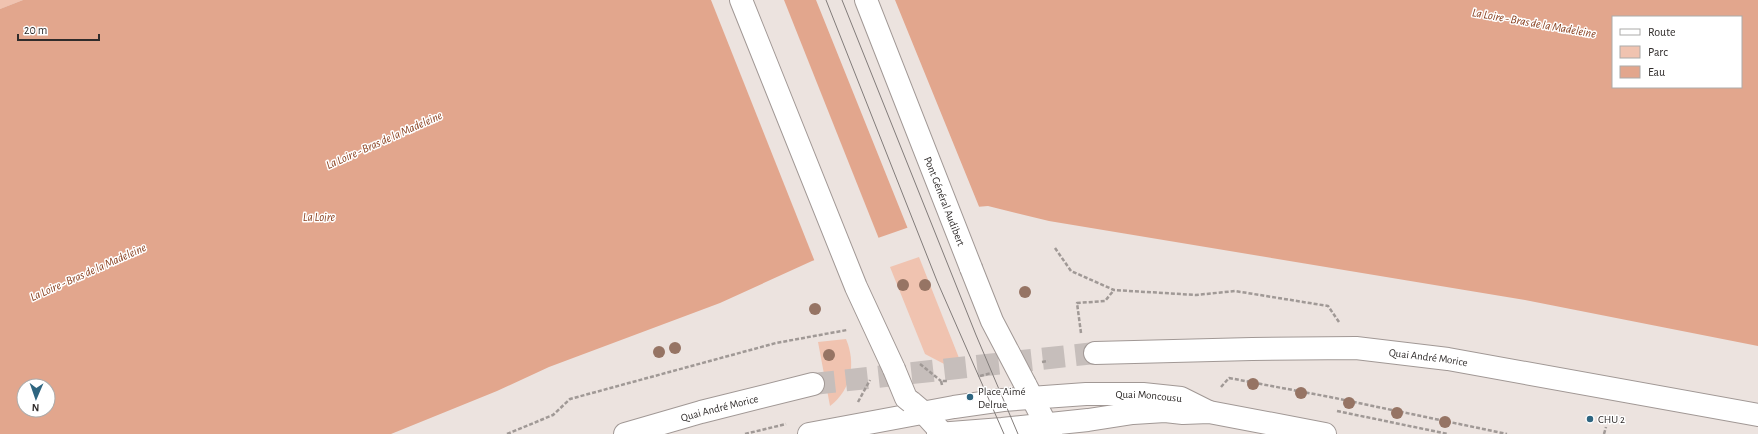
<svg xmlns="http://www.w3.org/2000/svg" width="1758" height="434" font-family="'Alegreya Sans',sans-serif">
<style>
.green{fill:#f0c3b0}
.water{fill:#e2a68d;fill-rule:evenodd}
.pier{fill:#ece3df}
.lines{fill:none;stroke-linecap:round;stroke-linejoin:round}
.major-tunnel{stroke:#c6bebb;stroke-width:22;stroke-dasharray:22 11;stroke-linecap:butt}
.minor-casing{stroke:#a19895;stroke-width:24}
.major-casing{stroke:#a19895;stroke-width:24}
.path{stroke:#a09996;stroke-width:2.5;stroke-dasharray:4 2;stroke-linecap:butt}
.minor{stroke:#fff;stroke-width:22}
.major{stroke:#fff;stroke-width:22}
.tram{stroke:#827c7a;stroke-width:1}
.major-bridge-casing{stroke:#a19895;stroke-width:24;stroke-linecap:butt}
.path-bridge{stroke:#a09996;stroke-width:2.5;stroke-dasharray:4 2;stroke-linecap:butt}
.major-bridge{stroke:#fff;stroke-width:22}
.tree{fill:#967464}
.poi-dot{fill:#2e6580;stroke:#fff;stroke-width:1.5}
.labels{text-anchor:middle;stroke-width:3;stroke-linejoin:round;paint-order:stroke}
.street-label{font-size:11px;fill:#302c2b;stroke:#fff}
.poi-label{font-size:11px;fill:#302c2b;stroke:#fff;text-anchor:start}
.water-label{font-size:12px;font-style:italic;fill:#883f1e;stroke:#fff}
</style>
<rect width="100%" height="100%" fill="#ece3df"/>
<g class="green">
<path d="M0 0H23L0 9Z"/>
<path d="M919 257 961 363 948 366 925 354 890 267Z"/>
<path d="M846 339C856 363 852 389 830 406L818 342Z"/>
</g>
<path class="water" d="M23 0H1758V346L1525 300 1049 221 988 206 964 208 812 261 720 303 549 367 497 391 391 434H0V9ZM1613 17H1741V87H1613ZM24 386H48V410H24Z"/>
<g class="pier">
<path d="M711 0H784L879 239 815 262Z"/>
<path d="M816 0H895L980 209 964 210 908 229Z"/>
</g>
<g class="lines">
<path class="major-tunnel" d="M813 384 1095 353"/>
<g class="minor-casing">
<g id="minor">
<path id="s1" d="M809 434 954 407 1003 400 1086 394H1143L1181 398 1209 412"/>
<path d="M938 434 1002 429 1088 420 1133 413 1165 411 1183 413 1209 412 1325 434"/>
</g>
</g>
<g class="major-casing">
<g id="major">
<path d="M741 0 856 287 894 369"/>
<path id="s2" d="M866 0 971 268"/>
<path id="s3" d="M1095 353 1252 349 1356 348 1448 359 1758 415"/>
<path d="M1025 384 1051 434"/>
<path d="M911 402 924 413 943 434"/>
<path id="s4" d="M625 434 701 412 813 384"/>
</g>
</g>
<g class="path">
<path d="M1055 248 1071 271 1114 290 1196 295 1235 291 1328 306 1339 322"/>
<path d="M1081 333 1077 303 1105 301 1114 290"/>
<path d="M1042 362 1048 361"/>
<path d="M980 376 991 373"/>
<path d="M942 385 941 381H948"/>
<path d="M1221 387 1229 378 1330 397 1507 434"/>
<path d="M1337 411 1448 434"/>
<path d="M507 434 553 415 570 399 776 343 847 330"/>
<path d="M745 434 786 424"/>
<path d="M1604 434 1606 427"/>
</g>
<use href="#minor" class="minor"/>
<use href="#major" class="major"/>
<g class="tram">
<path d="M826 0 937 281 1004 434"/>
<path d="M842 0 976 335 1018 434"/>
</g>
<g class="major-bridge-casing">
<g id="major-bridge">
<path d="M971 268 992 321 1025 384"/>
<path d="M894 369 906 398 911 402"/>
</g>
</g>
<g class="path-bridge">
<path d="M920 364 941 381"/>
<path d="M858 402 870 380"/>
</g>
<use href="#major-bridge" class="major-bridge"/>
</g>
<g class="tree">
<circle cx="903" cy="285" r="6"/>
<circle cx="925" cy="285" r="6"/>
<circle cx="1025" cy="292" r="6"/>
<circle cx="815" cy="309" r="6"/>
<circle cx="675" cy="348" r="6"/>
<circle cx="659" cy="352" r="6"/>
<circle cx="829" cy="355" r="6"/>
<circle cx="1253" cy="384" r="6"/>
<circle cx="1301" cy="393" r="6"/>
<circle cx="1349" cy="403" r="6"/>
<circle cx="1397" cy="413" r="6"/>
<circle cx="1445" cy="422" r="6"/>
</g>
<g class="poi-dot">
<circle cx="970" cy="397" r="4"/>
<circle cx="1590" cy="419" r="4"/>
</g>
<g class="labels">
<g class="street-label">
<text dy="4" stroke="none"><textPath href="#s2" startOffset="216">Pont Général Audibert</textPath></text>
<text dy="4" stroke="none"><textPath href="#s3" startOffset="334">Quai André Morice</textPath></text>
<text dy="4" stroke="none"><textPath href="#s1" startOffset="343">Quai Moncousu</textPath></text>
<text dy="4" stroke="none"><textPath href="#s4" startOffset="98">Quai André Morice</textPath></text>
</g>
<g class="poi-label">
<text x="978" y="395">Place Aimé<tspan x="978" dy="13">Delrue</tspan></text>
<text x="1598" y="423">CHU 2</text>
</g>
<g class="water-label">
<text transform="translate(1534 23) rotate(10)" y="4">La Loire - Bras de la Madeleine</text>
<text transform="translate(384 140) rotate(-24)" y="4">La Loire - Bras de la Madeleine</text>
<text x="319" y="221">La Loire</text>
<text transform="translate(88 272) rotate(-24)" y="4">La Loire - Bras de la Madeleine</text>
</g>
</g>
<rect x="1612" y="16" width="130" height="72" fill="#ffffff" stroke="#acabaa"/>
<rect x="1620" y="29" width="20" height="6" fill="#ffffff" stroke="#acabaa"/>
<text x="1648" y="36" font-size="12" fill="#302c2b">Route</text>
<rect x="1620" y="46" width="20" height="12" fill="#f0c3b0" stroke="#acabaa"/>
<text x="1648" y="56" font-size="12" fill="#302c2b">Parc</text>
<rect x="1620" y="66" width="20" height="12" fill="#e2a68d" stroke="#acabaa"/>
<text x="1648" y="76" font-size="12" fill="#302c2b">Eau</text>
<g transform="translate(36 398) rotate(182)"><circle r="19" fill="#ffffff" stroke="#acabaa"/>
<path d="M0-3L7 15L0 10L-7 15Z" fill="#2e6580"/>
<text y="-6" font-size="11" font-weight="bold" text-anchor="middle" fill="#302c2b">N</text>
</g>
<path d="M18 34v6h81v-6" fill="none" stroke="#302c2b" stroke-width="2"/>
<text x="24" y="34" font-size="12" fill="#302c2b" stroke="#ffffff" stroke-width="3" paint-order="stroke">20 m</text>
</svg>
